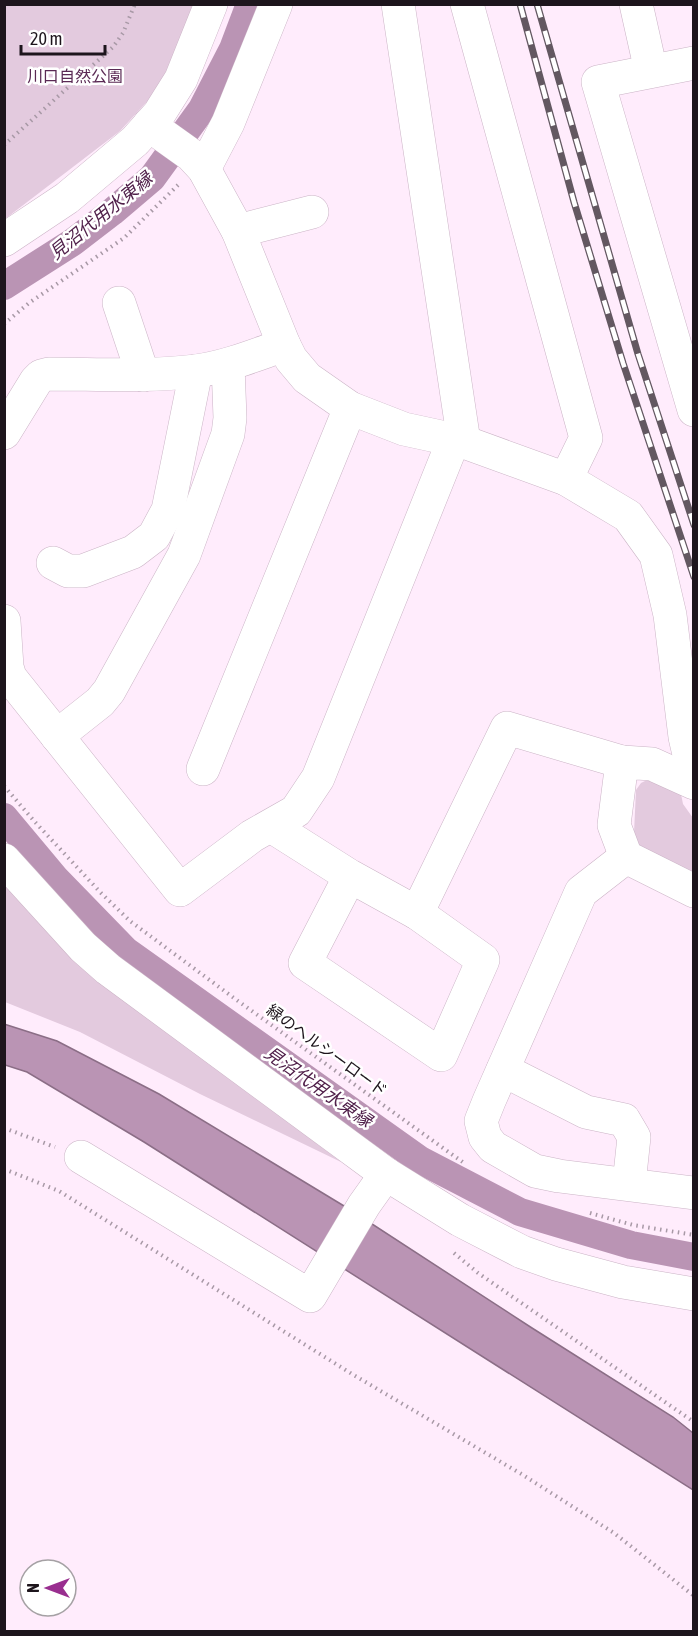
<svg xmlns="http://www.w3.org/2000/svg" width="698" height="1636" font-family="'Asap Condensed','Noto Sans JP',sans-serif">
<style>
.green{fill:#e3cade}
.water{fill:#ba94b4;stroke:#8b6e86;stroke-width:1.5}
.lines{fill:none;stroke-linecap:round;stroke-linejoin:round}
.canal{stroke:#ba94b4;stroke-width:28}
.minor-casing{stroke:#cbb4c6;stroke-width:34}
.path{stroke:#a899a6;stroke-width:4;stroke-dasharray:1.5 4.5;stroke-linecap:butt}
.minor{stroke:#fff;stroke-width:33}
.rail-casing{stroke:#635861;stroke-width:7}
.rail{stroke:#fff;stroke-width:4.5;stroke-dasharray:14;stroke-linecap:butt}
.labels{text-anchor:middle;stroke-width:5;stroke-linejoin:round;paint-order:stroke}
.park-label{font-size:16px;fill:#5a2954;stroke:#fff}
.street-label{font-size:16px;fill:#1d151c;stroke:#fff}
.water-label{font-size:18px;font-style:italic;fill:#50204a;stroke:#fff}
</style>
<rect width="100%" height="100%" fill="#ffecfc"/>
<g class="green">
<path d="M4 5H197L165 82 120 131 5 219Z"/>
<path d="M649 779 681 794 683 804 693 818V876L639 845 634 833 636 790 641 783Z"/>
<path d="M4 879 210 1063 341 1162 200 1094 80 1032 5 1002Z"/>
</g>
<path class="water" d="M4 1024 57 1041 159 1094 349 1209 532 1328 673 1417 693 1433V1490L144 1142 27 1072 5 1065Z"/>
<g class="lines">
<g class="canal">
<path d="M4 286 73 242 112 212 152 178 202 109 233 49 250 4"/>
<path d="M4 817 55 878 126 951 420 1160 520 1212 631 1245 694 1257"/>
</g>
<g class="minor-casing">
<g id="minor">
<path d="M398 4 464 442"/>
<path d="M467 4 586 438 566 479"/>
<path d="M636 4 651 71"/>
<path d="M694 63 598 82 694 410"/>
<path d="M149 125 191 155 204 169 238 231 284 345 291 359 307 378 350 408 404 429 464 442 566 479 628 516 656 555 670 615 685 737 694 776"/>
<path d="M204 169 228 123 276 4"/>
<path d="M238 231 312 212"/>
<path d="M4 240 67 198 135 141 159 114 181 79 211 4"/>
<path d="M119 303 143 375"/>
<path d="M4 433 36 381 41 376 49 374C98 374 147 377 196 371 226 367 255 355 284 345"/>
<path d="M53 563 68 571H83L133 552 154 536 168 510 196 371"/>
<path d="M4 621 7 667 10 677 180 890 252 836 296 811 318 778 454 439"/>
<path d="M57 736 100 702 109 691 184 555 228 434 230 418 228 365"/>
<path d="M203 769 350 408"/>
<path d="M694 783 652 764 622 762 614 825 626 857 694 891"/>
<path d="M271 826 350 876 417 913 483 960 441 1055 305 963 350 876"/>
<path d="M626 857 581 892 489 1101 481 1121 485 1137 493 1147 535 1171 559 1176 694 1193"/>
<path d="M4 860 83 947 108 969 386 1174 460 1220 522 1252 556 1264 623 1282 694 1294"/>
<path d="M417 913 507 728 622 762"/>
<path d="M503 1070 586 1112 624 1120 634 1137 629 1184"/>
<path d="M81 1157 310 1296 364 1205 386 1174"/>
</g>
</g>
<g class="path">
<path d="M4 145 113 47 123 33 135 4"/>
<path d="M4 324 29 303 124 238 178 185"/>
<path d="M4 786 35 822 101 893 130 921 238 1001 464 1163"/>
<path d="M4 1128 55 1147"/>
<path d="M4 1169 59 1191 352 1374 523 1475 614 1533 694 1596"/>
<path d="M590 1213 633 1225 694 1235"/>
<path d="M454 1253 478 1273 694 1422"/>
</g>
<use href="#minor" class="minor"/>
<g class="rail-casing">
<g id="rail">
<path d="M520 4 574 202 623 363 694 577"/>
<path d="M537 4 638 354 694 525"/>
</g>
</g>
<use href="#rail" class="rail"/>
</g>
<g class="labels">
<g class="park-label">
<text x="75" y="82">川口自然公園</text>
</g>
<g class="street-label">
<text transform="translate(327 1050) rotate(36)" y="6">緑のヘルシーロード</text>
</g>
<g class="water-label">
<text transform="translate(101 216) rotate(-39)" y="6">見沼代用水東縁</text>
<text transform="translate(318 1087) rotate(35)" y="6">見沼代用水東縁</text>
</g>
</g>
<rect width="698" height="1636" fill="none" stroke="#1d151c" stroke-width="12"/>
<g transform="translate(48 1588) rotate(270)"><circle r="28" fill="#ffffff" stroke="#a5a1a4" stroke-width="1.5"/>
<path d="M0-4.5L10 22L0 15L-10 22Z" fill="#992e8f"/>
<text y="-9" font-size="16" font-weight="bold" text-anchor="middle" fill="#1d151c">N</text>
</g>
<path d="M21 45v9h84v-9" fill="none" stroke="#1d151c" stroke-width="3"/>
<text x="30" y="45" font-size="18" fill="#1d151c" stroke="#ffffff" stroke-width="4.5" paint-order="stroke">20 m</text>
</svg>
